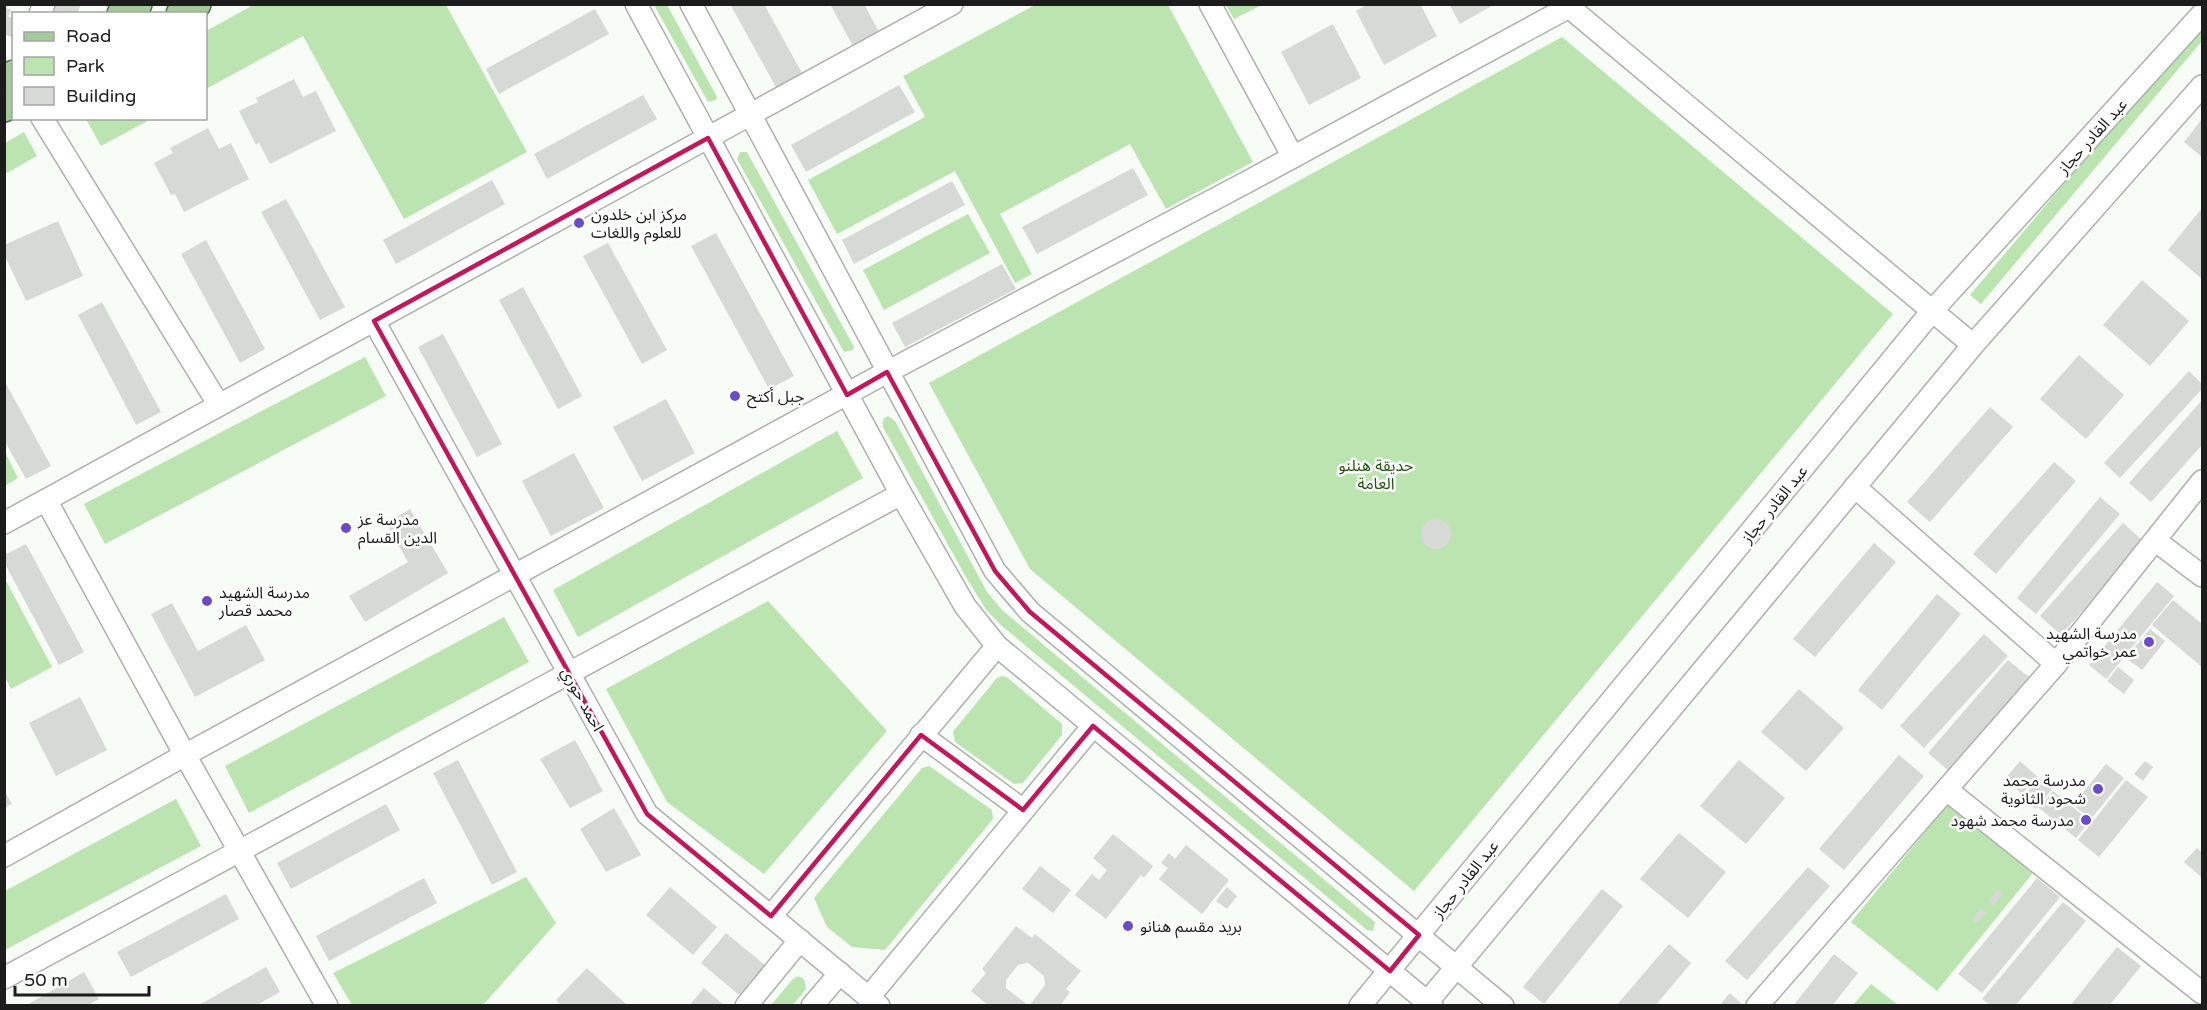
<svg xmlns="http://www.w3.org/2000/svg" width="2207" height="1010" font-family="'Varela Round','Noto Sans Arabic',sans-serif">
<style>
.green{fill:#bbe4b1}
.building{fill:#d6d9d5}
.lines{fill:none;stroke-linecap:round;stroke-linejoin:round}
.minor-casing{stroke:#adb0ac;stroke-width:24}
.major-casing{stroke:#4c7542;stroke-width:30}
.minor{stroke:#fff;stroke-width:21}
.major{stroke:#a4c99a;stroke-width:27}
.marked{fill:none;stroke:#c2185b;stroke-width:4.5;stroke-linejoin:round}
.poi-dot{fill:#6a4dc6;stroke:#fff;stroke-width:2}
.labels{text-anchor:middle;stroke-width:5;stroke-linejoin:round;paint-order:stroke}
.street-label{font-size:16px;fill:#1b1c1b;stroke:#fff}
.poi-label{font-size:16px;fill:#1b1c1b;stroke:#fff;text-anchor:start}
.park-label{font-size:16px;fill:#20560e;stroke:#fff}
</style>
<rect width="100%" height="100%" fill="#f8fcf7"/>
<g class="green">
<path d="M255 4 446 5 527 152 404 219 303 36 206 89V31Z"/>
<path d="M1037 4 1168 5 1253 162 1166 209 1130 144 1000 214 1032 274 1015 283 955 171 837 234 808 180 925 117 903 76Z"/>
<path d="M654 5H667L717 97 716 100 708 102Z"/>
<path d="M1226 5H1262L1234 19Z"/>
<path d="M2202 20V41L1981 304 1970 295Z"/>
<path d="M1562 37 1893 314 1414 891 1030 569 929 383Z"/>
<path d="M86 119H151L101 146Z"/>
<path d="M24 132 37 156 5 174V143Z"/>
<path d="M740 152H747L854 347 853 350 844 352 737 159Z"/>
<path d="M968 214 990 253 884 310 863 270Z"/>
<path d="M365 357 386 396 105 544 84 504Z"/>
<path d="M888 416 895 421 987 592 1002 610 1375 922 1373 931 1367 930 1002 626 987 611 967 579 883 427V419Z"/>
<path d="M837 431 863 478 578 637 553 590Z"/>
<path d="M5 452 18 478 5 486H4Z"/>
<path d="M5 579 52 667 11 689 5 677Z"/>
<path d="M768 601 887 731 764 874 667 802 606 689Z"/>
<path d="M504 617 529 662 249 813 225 766Z"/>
<path d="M1002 676 1008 678 1062 724V735L1023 783 1014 784 955 742 953 732 955 729 997 678Z"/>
<path d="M929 766 992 810 993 819 885 950 852 947 827 927 814 898 922 768Z"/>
<path d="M176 799 201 846 5 950V891Z"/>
<path d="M1948 804 2033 873 1937 991 1851 922Z"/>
<path d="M526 877 556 923 483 1005H352L333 973Z"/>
<path d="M798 976 804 979 806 989 793 1005H771L792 980Z"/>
<path d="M1871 984 1898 1005H1853Z"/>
</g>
<g class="building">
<path d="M51 4H81L77 14H47Z"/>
<path d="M730 4H764L803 75 777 89Z"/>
<path d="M830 4H864L880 34 854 48Z"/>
<path d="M1368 4H1420L1437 36 1384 65 1356 11Z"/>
<path d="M1449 4H1495L1460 24Z"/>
<path d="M4 7 11 10 8 16 14 19V38L4 34Z"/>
<path d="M595 9 609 34 499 94 486 69Z"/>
<path d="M1333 24 1361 78 1309 105 1281 52Z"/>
<path d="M294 79 303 97 316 91 336 131 270 164 259 143 256 145 239 111 258 102 256 98Z"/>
<path d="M899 85 915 112 806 172 791 145Z"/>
<path d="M643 95 657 119 547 179 534 154Z"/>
<path d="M2202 119V157L2184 142Z"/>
<path d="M208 128 219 149 231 143 249 179 184 212 175 194 171 195 154 163 173 153 170 148Z"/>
<path d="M1133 168 1148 195 1037 254 1022 227Z"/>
<path d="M492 180 505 204 396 264 383 240Z"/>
<path d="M952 181 965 205 854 264 842 240Z"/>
<path d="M286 199 345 307 320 320 261 212Z"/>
<path d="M2202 208V279L2168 250Z"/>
<path d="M58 221 83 276 26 301 4 254V245Z"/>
<path d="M716 233 794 376 769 389 691 246Z"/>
<path d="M206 240 265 349 240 363 181 254Z"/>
<path d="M608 243 667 350 642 364 583 256Z"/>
<path d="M1002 264 1016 289 905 347 892 323Z"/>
<path d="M2142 280 2189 321 2150 366 2103 325Z"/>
<path d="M523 287 582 396 558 409 499 300Z"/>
<path d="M102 302 161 412 136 425 78 315Z"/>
<path d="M443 334 502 444 477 457 418 347Z"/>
<path d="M2079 355 2124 395 2086 439 2040 399Z"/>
<path d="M2189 371 2202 384V389L2120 478 2104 463Z"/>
<path d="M4 380 51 466 26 479 4 440Z"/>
<path d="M666 399 695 453 642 481 613 427Z"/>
<path d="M2202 400V445L2151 502 2129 483Z"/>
<path d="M1990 407 2013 427 1930 522 1907 502Z"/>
<path d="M574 453 604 508 551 536 522 481Z"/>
<path d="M2054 462 2076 481 1996 574 1973 554Z"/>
<path d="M2100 497 2120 514 2036 614 2017 598Z"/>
<path d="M410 509 448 573 365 622 349 596 408 562 386 523Z"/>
<circle cx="1436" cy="534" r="15"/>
<path d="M2123 523 2144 542 2061 635 2040 616Z"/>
<path d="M1874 543 1896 562 1815 657 1793 639Z"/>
<path d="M26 544 84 652 59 665 4 562V555Z"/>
<path d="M2157 582 2174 596 2106 679 2089 665Z"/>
<path d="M1937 594 1961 614 1882 710 1858 690Z"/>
<path d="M2173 600 2202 624V667L2152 625Z"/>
<path d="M172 603 198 651 246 625 265 660 195 697 151 614Z"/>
<path d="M2150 629 2165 641 2142 670 2126 658Z"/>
<path d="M1984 634 2008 656 1924 748 1900 726Z"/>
<path d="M2008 660 2030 678 1950 772 1928 753Z"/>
<path d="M2118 667 2134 680 2124 694 2107 681Z"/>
<path d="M1799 689 1844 728 1806 771 1761 732Z"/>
<path d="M80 697 107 750 56 776 29 723Z"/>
<path d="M575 740 603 791 570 808 540 759Z"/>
<path d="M1899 755 1924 776 1844 870 1819 849Z"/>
<path d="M458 760 517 872 492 885 433 773Z"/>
<path d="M1739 760 1785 798 1746 844 1700 806Z"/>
<path d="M2020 761 2038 777 2022 794 2005 779Z"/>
<path d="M2145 761 2153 767 2143 781 2134 774Z"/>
<path d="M2106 764 2124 778 2091 819 2073 805Z"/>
<path d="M2038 778 2052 789 2036 809 2023 798Z"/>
<path d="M2126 780 2148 797 2099 857 2078 840Z"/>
<path d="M4 790 12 804 4 808Z"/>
<path d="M2053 791 2090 821 2076 838 2039 808Z"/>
<path d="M386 804 400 830 291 889 277 863Z"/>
<path d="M614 808 641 855 606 872 580 829Z"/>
<path d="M1679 833 1726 872 1688 918 1640 879Z"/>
<path d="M1113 834 1153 866 1144 878 1141 875 1106 919 1075 895 1092 874 1099 880 1107 870 1093 858Z"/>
<path d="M1186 845 1229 880 1202 914 1159 879 1168 868 1161 863 1169 853 1175 859Z"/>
<path d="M2197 848 2202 853 2201 877 2184 862Z"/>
<path d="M1040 866 1071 890 1053 913 1022 889Z"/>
<path d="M1808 867 1830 886 1747 980 1725 961Z"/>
<path d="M424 878 437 903 329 961 316 936Z"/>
<path d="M2037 878 2060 897 1982 993 1958 974Z"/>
<path d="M670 887 717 927 693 955 646 915Z"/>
<path d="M1227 887 1237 896 1227 909 1216 901Z"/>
<path d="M1602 889 1623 906 1544 1004 1523 987Z"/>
<path d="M1998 890 2003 894 1993 906 1988 901Z"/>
<path d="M226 894 239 919 131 977 117 952Z"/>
<path d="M2063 902 2086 921 2015 1006H1991L1982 999Z"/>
<path d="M1981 909 1986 913 1977 923 1972 919Z"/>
<path d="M1016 926 1032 938 1035 934 1081 971 1066 989 1070 992 1060 1006H1029L1045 985 1044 976 1028 963 1018 965 1006 980V988L1029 1006H989L971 991 986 973 982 969Z"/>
<path d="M726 933 771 970 745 1000 701 963Z"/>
<path d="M1669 944 1691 963 1655 1006H1616Z"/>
<path d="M2117 947 2141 966 2109 1006H2070Z"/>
<path d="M1834 954 1858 973 1832 1006H1793Z"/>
<path d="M266 967 280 992 255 1006H197Z"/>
<path d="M587 968 628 1006H562L556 1000Z"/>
<path d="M84 972 99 999 87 1006H25Z"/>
<path d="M704 988 725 1006H689Z"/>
<path d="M1730 993 1744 1006H1719Z"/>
</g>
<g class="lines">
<g class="minor-casing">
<g id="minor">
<path d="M636 4 901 494 965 606 997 646 1432 1006"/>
<path d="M691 4 995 571 1030 612 1503 1006"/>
<path d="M1210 4 1293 157"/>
<path d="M40 14 44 4"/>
<path d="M42 118 219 405"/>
<path d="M374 321 647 814 879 1006"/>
<path d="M1855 487 2056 664"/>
<path d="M46 500 185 755 327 1006"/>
<path d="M4 523 952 4"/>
<path d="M2156 541 2202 576"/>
<path d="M921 735 1023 810"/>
<path d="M1947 790 2202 993"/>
<path d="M4 856 185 755 887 372 1247 182 1569 7 1973 345"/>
<path d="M771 916 997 646"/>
<path d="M4 978 901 494"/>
<path d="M869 997 1093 726"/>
<path d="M746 1006 800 940"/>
<path d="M812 1006 840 973"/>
<path d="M1360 1006 1933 310 2202 14"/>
<path d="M1424 1006 1973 345 2202 86"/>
<path d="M1757 1006 2056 664 2202 481"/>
</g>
</g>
<g class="major-casing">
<g id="major">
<path d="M121 14 138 4"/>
<path d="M180 14 197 4"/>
<path d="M4 79 14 74"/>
<path d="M4 108 14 103"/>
</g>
</g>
<use href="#minor" class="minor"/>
<use href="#major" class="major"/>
</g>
<path class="marked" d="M708 138 847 395 887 372 995 571 1030 612 1419 935 1390 971 1093 726 1023 810 921 735 771 916 647 814 374 321Z"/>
<g class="poi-dot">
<circle cx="579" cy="223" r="6"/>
<circle cx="735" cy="396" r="6"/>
<circle cx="346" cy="528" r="6"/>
<circle cx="207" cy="601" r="6"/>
<circle cx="2149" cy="642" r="6"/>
<circle cx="2098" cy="789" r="6"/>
<circle cx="2086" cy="820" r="6"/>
<circle cx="1128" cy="926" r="6"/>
</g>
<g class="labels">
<g class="street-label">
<text transform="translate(2092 136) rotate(-48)" y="6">عبد القادر حجاز</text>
<text transform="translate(1774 504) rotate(-51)" y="6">عبد القادر حجاز</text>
<text transform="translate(583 699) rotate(61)" y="6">احمد حوري</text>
<text transform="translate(1465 879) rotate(-51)" y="6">عبد القادر حجاز</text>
</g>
<g class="poi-label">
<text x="591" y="220">مركز ابن خلدون<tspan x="591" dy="18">للعلوم واللغات</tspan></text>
<text x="747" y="402">جبل أكتح</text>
<text x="358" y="525">مدرسة عز<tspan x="358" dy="18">الدين القسام</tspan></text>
<text x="219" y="598">مدرسة الشهيد<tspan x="219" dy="18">محمد قصار</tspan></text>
<text x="2137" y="639" text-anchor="end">مدرسة الشهيد<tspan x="2137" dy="18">عمر خواتمي</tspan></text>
<text x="2086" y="786" text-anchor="end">مدرسة محمد<tspan x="2086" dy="18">شحود الثانوية</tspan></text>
<text x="2074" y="826" text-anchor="end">مدرسة محمد شهود</text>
<text x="1140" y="932">بريد مقسم هنانو</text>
</g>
<g class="park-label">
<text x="1376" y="471">حديقة هنلنو<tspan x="1376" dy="18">العامة</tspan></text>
</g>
</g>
<rect width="2207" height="1010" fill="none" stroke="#1b1c1b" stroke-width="12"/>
<rect x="12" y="12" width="195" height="108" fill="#ffffff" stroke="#a4a4a4" stroke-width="1.5"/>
<rect x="24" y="32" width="30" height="9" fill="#a4c99a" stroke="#a4a4a4" stroke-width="1.5"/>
<text x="66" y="42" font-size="18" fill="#1b1c1b">Road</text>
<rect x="24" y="57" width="30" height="18" fill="#bbe4b1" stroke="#a4a4a4" stroke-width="1.5"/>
<text x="66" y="72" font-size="18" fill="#1b1c1b">Park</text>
<rect x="24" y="87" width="30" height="18" fill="#d6d9d5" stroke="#a4a4a4" stroke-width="1.5"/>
<text x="66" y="102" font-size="18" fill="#1b1c1b">Building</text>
<path d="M15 986v9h134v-9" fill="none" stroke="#1b1c1b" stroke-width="3"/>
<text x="24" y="986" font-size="18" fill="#1b1c1b" stroke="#ffffff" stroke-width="4.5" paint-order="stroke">50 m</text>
</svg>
